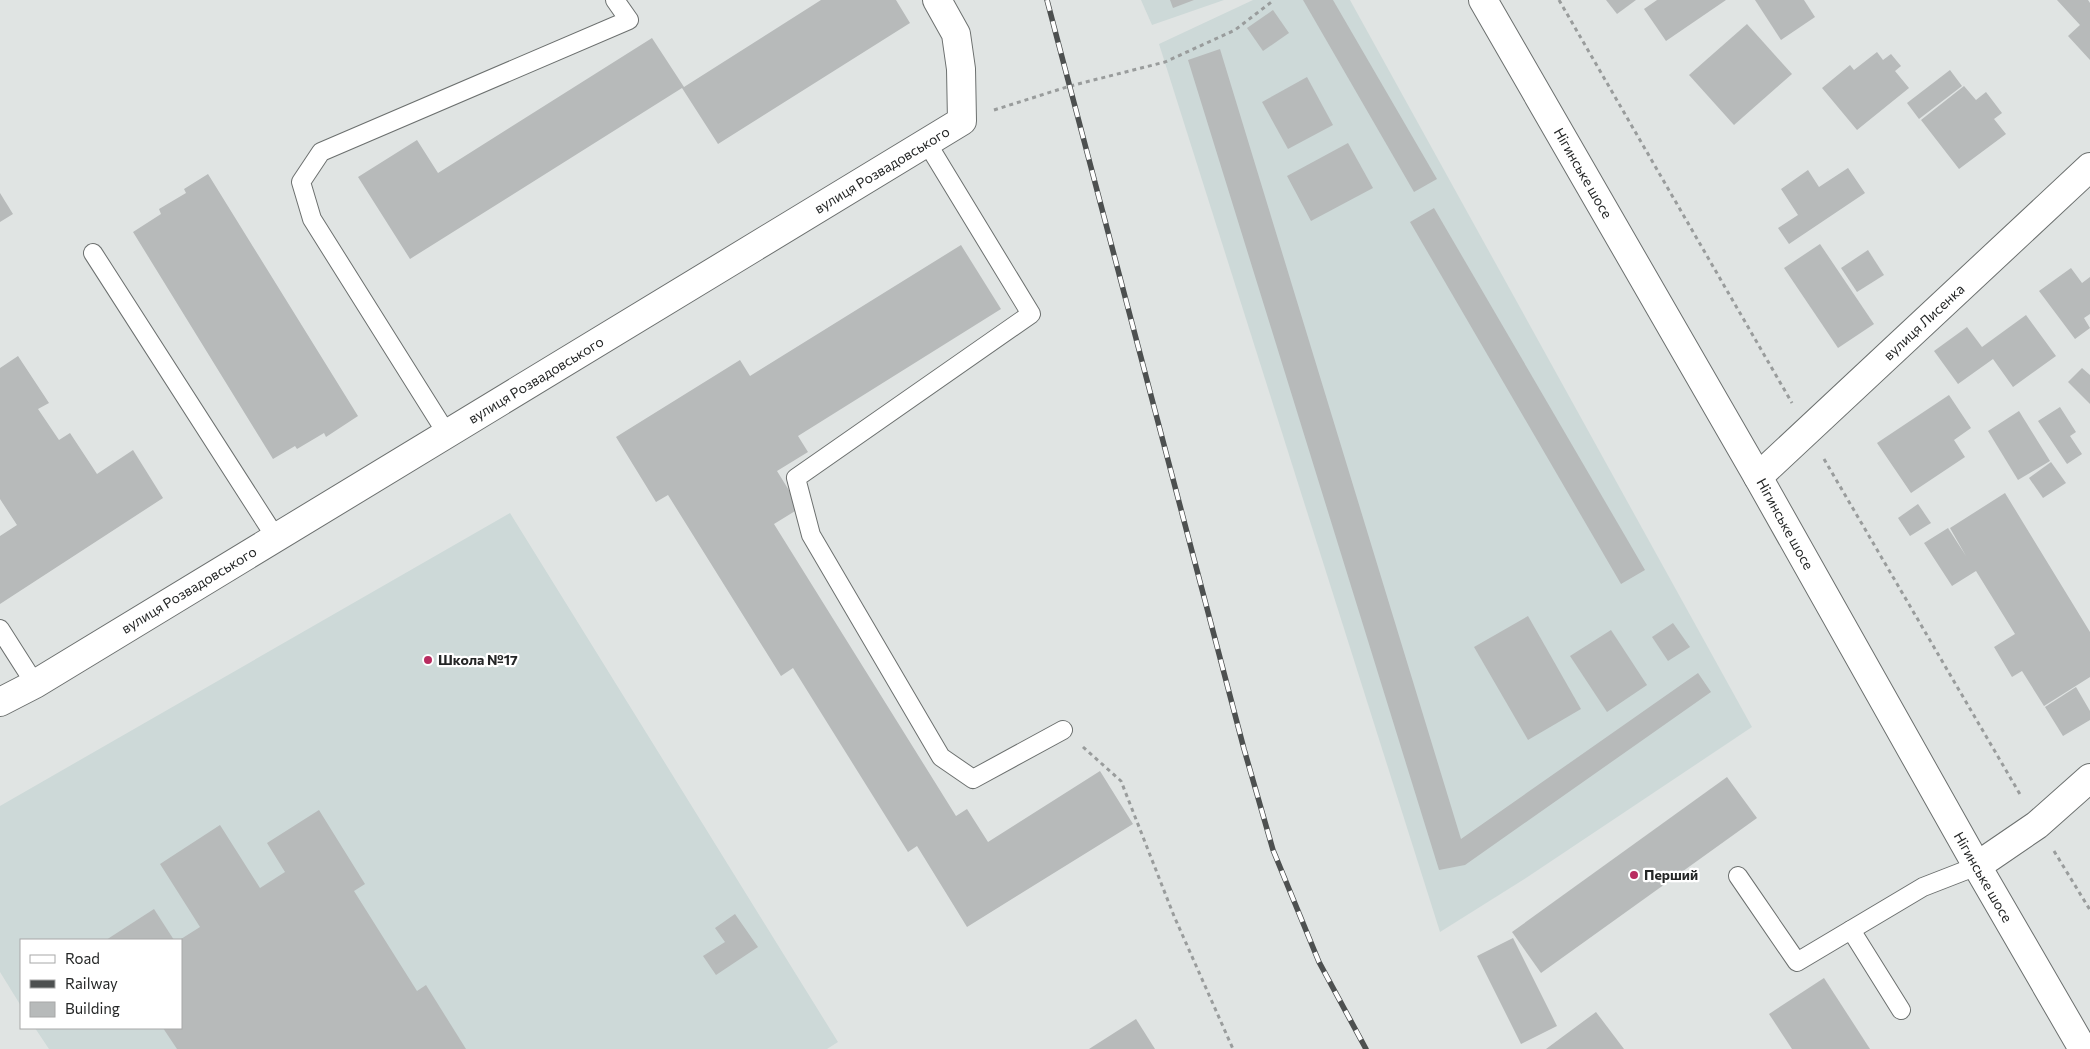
<svg xmlns="http://www.w3.org/2000/svg" width="2090" height="1049" font-family="Commissioner,sans-serif">
<style>
.built{fill:#cdd9d8}
.building{fill:#b7baba}
.lines{fill:none;stroke-linecap:round;stroke-linejoin:round}
.lane-casing{stroke:#6c706f;stroke-width:20}
.street-casing{stroke:#6c706f;stroke-width:30}
.secondary-casing{stroke:#6c706f;stroke-width:30}
.path{stroke:#999c9c;stroke-width:3;stroke-dasharray:4 4;stroke-linecap:butt}
.lane{stroke:#fff;stroke-width:18}
.street{stroke:#fff;stroke-width:28}
.secondary{stroke:#fff;stroke-width:28}
.rail-casing{stroke:#4d5050;stroke-width:5.5}
.rail{stroke:#fff;stroke-width:4;stroke-dasharray:11;stroke-linecap:butt}
.poi-dot{fill:#b92c60;stroke:#fff;stroke-width:2}
.labels{text-anchor:middle;stroke-width:4.5;stroke-linejoin:round;paint-order:stroke}
.street-label{font-size:14px;fill:#242626;stroke:#fff}
.poi-label{font-size:14px;font-weight:bold;fill:#242626;stroke:#fff;text-anchor:start}
</style>
<rect width="100%" height="100%" fill="#e0e4e3"/>
<g class="built">
<path d="M1141 0H1224L1152 25Z"/>
<path d="M1253 0H1350L1752 727 1529 876 1440 932 1159 44Z"/>
<path d="M510 513 838 1042 827 1049H49L35 1028H181V940H21V1006L0 972V806Z"/>
</g>
<g class="building">
<path d="M821 0H896L910 23 718 144 682 88 410 259 358 177 417 140 438 173 652 38 684 87Z"/>
<path d="M1170 0H1194L1173 8Z"/>
<path d="M1303 0H1333L1437 179 1414 192Z"/>
<path d="M1606 0H1636L1617 14Z"/>
<path d="M1657 0H1726L1666 41 1644 9Z"/>
<path d="M1755 0H1804L1815 17 1781 40Z"/>
<path d="M2057 0H2088L2090 3V60L2068 36 2080 25Z"/>
<path d="M1273 10 1289 33 1263 51 1247 28Z"/>
<path d="M1747 24 1792 74 1734 125 1689 75Z"/>
<path d="M1220 49 1461 839 1698 673 1711 692 1465 865 1439 870 1188 60Z"/>
<path d="M1877 52 1883 60 1891 54 1901 66 1895 71 1909 88 1857 130 1822 88 1850 65 1854 70Z"/>
<path d="M1950 70 1962 86 1919 119 1907 103Z"/>
<path d="M1307 77 1333 125 1288 149 1262 102Z"/>
<path d="M1964 86 1976 100 1986 92 2002 113 1994 119 2006 134 1959 169 1921 120Z"/>
<path d="M1348 143 1373 188 1311 221 1287 176Z"/>
<path d="M1848 168 1865 193 1789 244 1778 228 1798 215 1781 189 1808 170 1819 187Z"/>
<path d="M208 174 358 416 326 437 324 433 297 449 295 446 273 459 133 232 161 214 159 209 186 193 184 189Z"/>
<path d="M0 193 13 214 0 222Z"/>
<path d="M1434 208 1645 570 1621 584 1410 222Z"/>
<path d="M1820 244 1874 324 1838 348 1784 268Z"/>
<path d="M961 245 1001 309 798 436 808 452 777 471 800 508 774 524 956 816 967 809 988 842 1100 771 1133 824 967 927 917 846 908 852 793 668 781 676 668 495 656 502 616 437 740 360 750 376Z"/>
<path d="M1868 250 1884 275 1857 292 1841 268Z"/>
<path d="M2071 268 2082 283 2090 277V314L2084 318 2090 328 2075 339 2039 291Z"/>
<path d="M2026 315 2056 356 2013 387 1993 359 1958 384 1934 351 1967 327 1982 347Z"/>
<path d="M18 356 49 403 38 409 59 440 70 433 97 474 133 450 163 498 0 604V536L17 525 0 499V368Z"/>
<path d="M2082 368 2090 375V404L2068 382Z"/>
<path d="M1949 395 1971 428 1954 440 1965 457 1911 493 1877 443Z"/>
<path d="M2060 407 2076 432 2070 436 2082 454 2067 464 2038 421Z"/>
<path d="M2019 411 2050 461 2018 480 1988 431Z"/>
<path d="M2051 462 2066 483 2043 498 2029 478Z"/>
<path d="M2005 493 2090 632V677L2044 706 2022 671 2012 677 1994 647 2015 634 1976 571 1952 586 1924 543 1948 528 1966 556 1950 528Z"/>
<path d="M1918 504 1931 523 1910 536 1898 518Z"/>
<path d="M1528 616 1581 709 1528 740 1474 647Z"/>
<path d="M1673 623 1690 647 1668 661 1652 637Z"/>
<path d="M1611 630 1647 685 1607 712 1570 656Z"/>
<path d="M2076 687 2090 711V720L2063 736 2045 707Z"/>
<path d="M1727 777 1757 818 1541 973 1512 932Z"/>
<path d="M319 810 365 884 354 891 417 991 426 985 466 1049H177L163 1028H181V939L200 927 160 864 220 825 260 888 285 872 267 843Z"/>
<path d="M154 909 174 940H106Z"/>
<path d="M735 914 758 947 716 975 703 956 725 942 715 928Z"/>
<path d="M1513 938 1557 1026 1521 1044 1477 956Z"/>
<path d="M1824 978 1870 1049H1792L1769 1014Z"/>
<path d="M1596 1012 1624 1049H1546Z"/>
<path d="M1136 1019 1155 1049H1089Z"/>
</g>
<g class="lines">
<g class="lane-casing">
<g id="lane">
<path d="M927 143 1031 314 796 478 811 535 941 757 973 779 1063 730"/>
<path d="M93 253 276 538"/>
<path d="M447 434 312 219 301 182 321 152 629 20 615 0"/>
<path d="M0 629 35 684"/>
<path d="M1738 876 1797 962 1923 887 1977 866"/>
<path d="M1851 930 1901 1010"/>
</g>
</g>
<g class="street-casing">
<g id="street">
<path d="M1758 477 2090 167"/>
<path d="M1977 866 2037 825 2090 778"/>
</g>
</g>
<g class="secondary-casing">
<g id="secondary">
<path d="M1483 0 1758 477 1977 866 2083 1049"/>
<path d="M0 702 35 684 962 121 961 69 956 34 937 0"/>
</g>
</g>
<g class="path">
<path d="M1559 0 1792 403"/>
<path d="M994 110 1070 86 1165 62 1235 30 1274 0"/>
<path d="M1824 459 2021 796"/>
<path d="M1083 747 1121 781 1174 916 1233 1049"/>
<path d="M2054 851 2090 910"/>
</g>
<use href="#lane" class="lane"/>
<use href="#street" class="street"/>
<use href="#secondary" class="secondary"/>
<g class="rail-casing">
<path id="rail" d="M1047 0 1244 749 1273 850 1319 962 1366 1049"/>
</g>
<use href="#rail" class="rail"/>
</g>
<g class="poi-dot">
<circle cx="428" cy="660" r="5"/>
<circle cx="1634" cy="875" r="5"/>
</g>
<g class="labels">
<g class="street-label">
<text transform="translate(882 170) rotate(-31)" y="5">вулиця Розвадовського</text>
<text transform="translate(1583 173) rotate(60)" y="5">Нігинське шосе</text>
<text transform="translate(1924 322) rotate(-43)" y="5">вулиця Лисенка</text>
<text transform="translate(536 380) rotate(-31)" y="5">вулиця Розвадовського</text>
<text transform="translate(1785 524) rotate(61)" y="5">Нігинське шосе</text>
<text transform="translate(189 590) rotate(-31)" y="5">вулиця Розвадовського</text>
<text transform="translate(1983 877) rotate(60)" y="5">Нігинське шосе</text>
</g>
<g class="poi-label">
<text x="438" y="665">Школа №17</text>
<text x="1644" y="880">Перший</text>
</g>
</g>
<rect x="20" y="939" width="162" height="90" fill="#ffffff" stroke="#a7a8a8"/>
<rect x="30" y="955" width="25" height="8" fill="#ffffff" stroke="#a7a8a8"/>
<text x="65" y="964" font-size="15" fill="#242626">Road</text>
<rect x="30" y="980" width="25" height="8" fill="#4d5050" stroke="#a7a8a8"/>
<text x="65" y="989" font-size="15" fill="#242626">Railway</text>
<rect x="30" y="1002" width="25" height="15" fill="#b7baba" stroke="#a7a8a8"/>
<text x="65" y="1014" font-size="15" fill="#242626">Building</text>
</svg>
